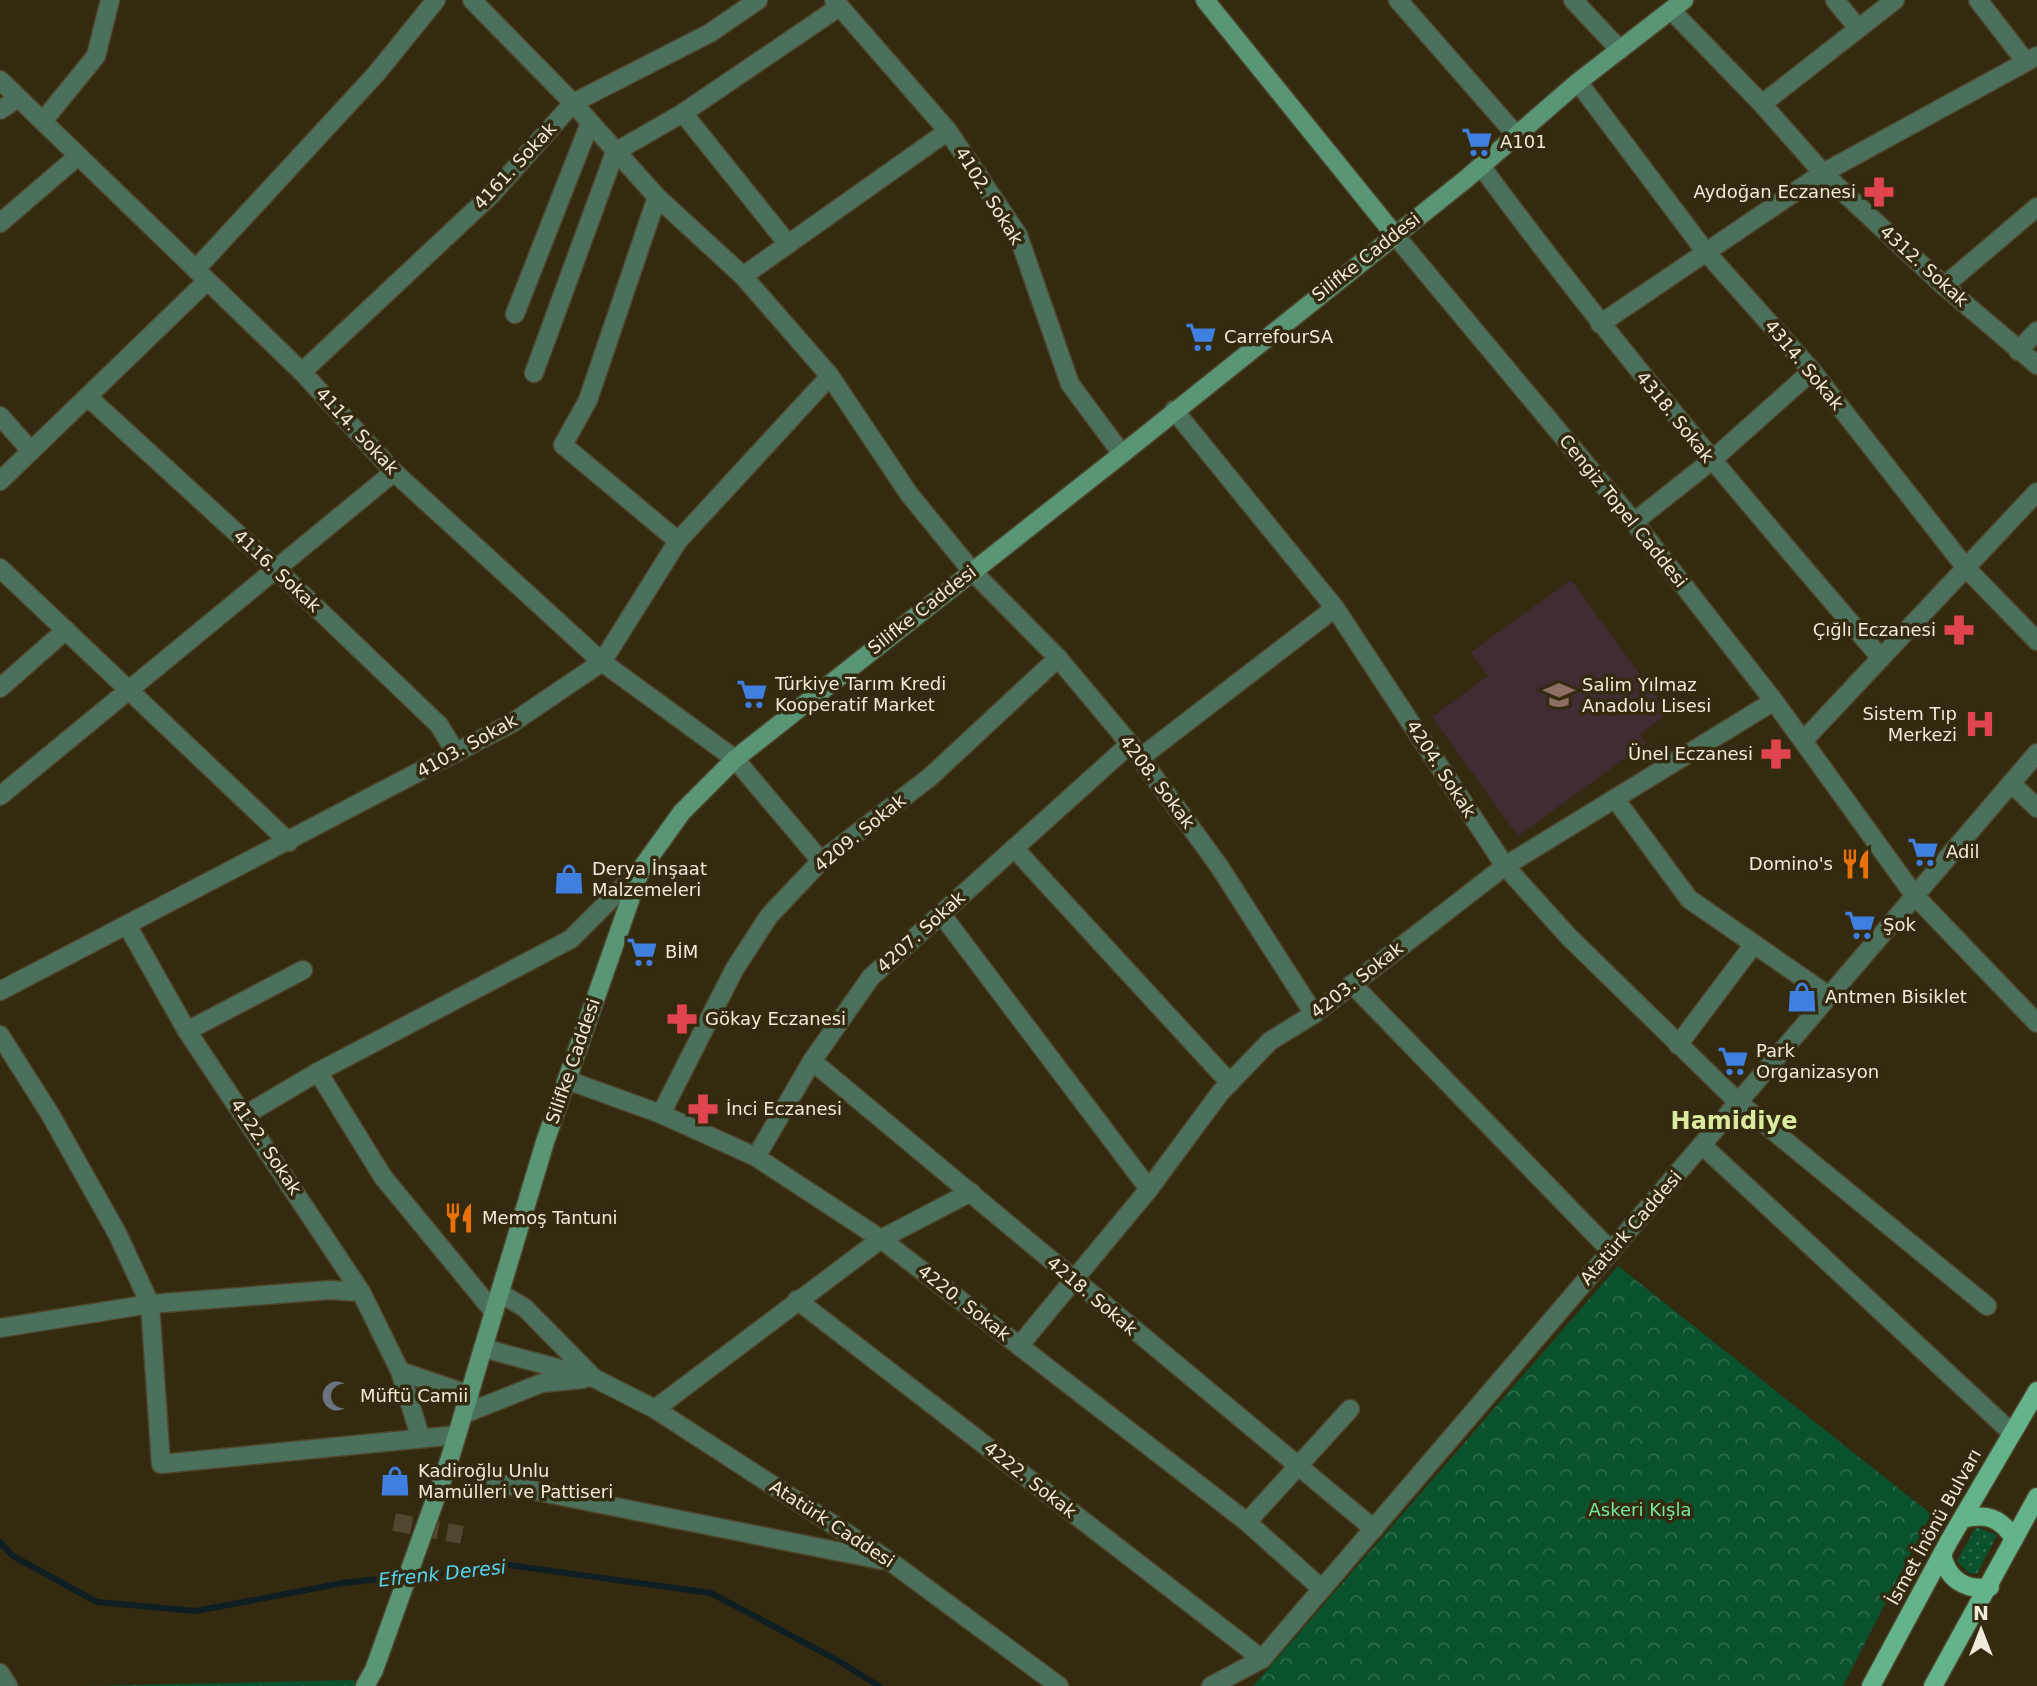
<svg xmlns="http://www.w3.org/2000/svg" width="2037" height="1686" font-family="'DejaVu Sans',sans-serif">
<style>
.education{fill:#402c33}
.grass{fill:url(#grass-dots)}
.forest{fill:url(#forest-crowns)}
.park{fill:url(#park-tufts)}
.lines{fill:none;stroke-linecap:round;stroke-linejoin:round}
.stream{stroke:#0e1e23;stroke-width:6}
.street-tunnel{stroke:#50472e;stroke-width:18;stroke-dasharray:18 9;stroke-linecap:butt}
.street-casing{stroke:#4e452c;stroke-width:21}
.secondary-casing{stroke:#4e452c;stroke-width:21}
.primary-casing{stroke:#4e452c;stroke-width:21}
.street{stroke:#4b705b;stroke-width:18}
.secondary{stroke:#599675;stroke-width:18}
.primary{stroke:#63b48a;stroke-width:18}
.secondary-bridge-casing{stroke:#4e452c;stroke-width:21;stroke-linecap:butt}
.secondary-bridge{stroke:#599675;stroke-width:18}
.labels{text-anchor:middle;stroke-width:7;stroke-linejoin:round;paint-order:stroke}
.poi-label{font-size:18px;fill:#f0eada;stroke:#342a10;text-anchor:start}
.street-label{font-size:18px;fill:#f0eada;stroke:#342a10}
.park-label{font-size:18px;fill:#73e9a0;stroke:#342a10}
.water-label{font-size:19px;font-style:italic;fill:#53d4f4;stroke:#342a10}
.district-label{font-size:24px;font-weight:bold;fill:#daeb9f;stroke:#342a10}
</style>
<defs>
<pattern id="grass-dots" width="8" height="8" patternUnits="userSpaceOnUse" patternTransform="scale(1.75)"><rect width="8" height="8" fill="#09522d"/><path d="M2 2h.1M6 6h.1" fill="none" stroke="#2d6b4b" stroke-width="1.8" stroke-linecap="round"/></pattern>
<pattern id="forest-crowns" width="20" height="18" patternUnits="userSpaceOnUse" patternTransform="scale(1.75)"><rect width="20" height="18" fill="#09522d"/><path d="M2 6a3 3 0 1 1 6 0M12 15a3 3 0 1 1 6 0" fill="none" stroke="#2d6b4b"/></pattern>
<pattern id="park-tufts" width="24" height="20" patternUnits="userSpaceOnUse" patternTransform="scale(1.75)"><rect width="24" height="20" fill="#09522d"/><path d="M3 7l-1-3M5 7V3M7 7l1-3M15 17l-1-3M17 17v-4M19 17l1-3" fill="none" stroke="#2d6b4b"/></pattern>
</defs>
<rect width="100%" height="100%" fill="#342a10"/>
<path class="education" d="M1571 580 1668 713 1640 734 1646 743 1518 836 1432 717 1488 676 1471 652Z"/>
<path class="grass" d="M1976 1527 1997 1535 1977 1574 1969 1573 1957 1561Z"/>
<path class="forest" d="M1618 1266 1931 1514 1843 1686H1253Z"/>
<path class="park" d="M354 1680 356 1686H84Z"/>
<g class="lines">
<path class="stream" d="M0 1542 13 1556 97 1602 196 1611 343 1583 508 1565 711 1593 837 1660 879 1686"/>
<path class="street-tunnel" d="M394 1522 462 1535"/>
<g class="street-casing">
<g id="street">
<path d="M472 0 573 103 657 197 743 276 830 376 909 494 972 571 1058 658 1130 744 1219 866 1314 1014"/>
<path d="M834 0 948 131 1018 235 1070 384 1122 454"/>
<path d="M1398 0 1517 136"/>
<path d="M1573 0 1620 50"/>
<path d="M1835 0 1857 27"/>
<path d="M1978 0 2026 62"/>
<path d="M1671 10 1762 104 1823 173 1944 286 2037 365"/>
<path d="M0 80 302 372 394 472 602 662 735 759 821 861"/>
<path d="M1578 82 1705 251 1812 371 1966 568 2037 641"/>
<path d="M1762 104 1895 0"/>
<path d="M0 110 18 98"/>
<path d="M683 113 788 244"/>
<path d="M43 121 96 56 110 0"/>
<path d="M1481 166C1607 337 1743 498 1881 658"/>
<path d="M657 197 588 400 563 445 678 541"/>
<path d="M0 223 78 156"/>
<path d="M1394 234 1634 522 1774 701 1915 896 2037 1023"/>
<path d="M196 269 376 74 436 0"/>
<path d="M743 276 948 131"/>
<path d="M1944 286 2037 207"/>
<path d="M515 314 590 123"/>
<path d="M1600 324 1823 173 2037 56"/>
<path d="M2018 351 2037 331"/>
<path d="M302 372 492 194 573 103 710 33 758 0"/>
<path d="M534 373 615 152 683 113 839 7"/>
<path d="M88 397 276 569 439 725 456 753"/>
<path d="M1174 410 1335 608 1505 866 1569 937 1738 1102 1987 1306"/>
<path d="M0 416 31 451"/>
<path d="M0 481 207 281"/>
<path d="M1634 522 1711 461 1812 371"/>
<path d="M0 568 289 842"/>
<path d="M0 688 66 630"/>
<path d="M1803 741 2037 492"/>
<path d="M1140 758 1335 608"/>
<path d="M2011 783 2037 808"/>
<path d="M0 796 394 472"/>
<path d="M1616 800 1689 899 1829 996"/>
<path d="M1014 848 1230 1083"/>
<path d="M942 915 1149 1189"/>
<path d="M127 925 187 1031 361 1292 400 1371"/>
<path d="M1352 984 1611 1251"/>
<path d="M0 991 512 723 602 662 678 541 830 376"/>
<path d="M187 1031 303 970"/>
<path d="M0 1035 50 1114 117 1233 150 1304 161 1464 457 1435"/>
<path d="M1678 1045 1754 944"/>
<path d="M812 1061 1374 1529"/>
<path d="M318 1072 383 1177 494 1312"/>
<path d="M567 1080 661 1114 756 1157 881 1239 1247 1522 1322 1589"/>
<path d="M661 1114 734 970 769 916 821 861 930 777 1058 658"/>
<path d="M245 1115 318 1072 571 939 641 869"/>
<path d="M1702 1145 2011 1432"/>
<path d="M756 1157 812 1061 871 977 1130 744"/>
<path d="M500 1293 525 1308 594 1378"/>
<path d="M797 1300 1262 1659"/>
<path d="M0 1328 150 1304 329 1290 361 1292"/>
<path d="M1019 1346 1149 1189 1220 1093 1270 1041 1314 1014 1505 866 1774 701"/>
<path d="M483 1348 594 1378 655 1409 891 1562 1059 1686"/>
<path d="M655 1409 881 1239 971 1192"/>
<path d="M464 1414 542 1383 583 1379"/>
<path d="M420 1436 400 1371 470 1395"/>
<path d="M496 1483 881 1560"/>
<path d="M1247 1522 1350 1409"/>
<path d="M0 1673 8 1686"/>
<path d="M1211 1686 1262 1659 2037 753"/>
</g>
</g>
<g class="secondary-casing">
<g id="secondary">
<path d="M1205 0 1394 234"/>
<path d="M450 1458 545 1142 641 869 682 812 735 759 1122 454 1466 179 1578 82 1684 0"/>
<path d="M365 1686 374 1670"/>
</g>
</g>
<g class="primary-casing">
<g id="primary">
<path d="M1962 1519C1985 1513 2001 1517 2014 1539"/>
<path d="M1942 1554C1947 1579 1965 1591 1990 1587"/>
<path d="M1871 1686 1949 1541 2037 1391"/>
<path d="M1933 1686 2037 1497"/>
</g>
</g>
<use href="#street" class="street"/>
<use href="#secondary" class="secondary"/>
<use href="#primary" class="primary"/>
<g class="secondary-bridge-casing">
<path id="secondary-bridge" d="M374 1670 450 1458"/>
</g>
<use href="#secondary-bridge" class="secondary-bridge"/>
</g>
<defs>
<g id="supermarket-bare" transform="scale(2.415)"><path d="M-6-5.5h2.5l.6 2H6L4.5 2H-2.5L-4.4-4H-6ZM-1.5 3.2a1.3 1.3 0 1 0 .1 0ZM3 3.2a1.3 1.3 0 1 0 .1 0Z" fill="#3f7fe0" stroke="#342a10" stroke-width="2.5" paint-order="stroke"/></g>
<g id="pharmacy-bare" transform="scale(2.415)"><path d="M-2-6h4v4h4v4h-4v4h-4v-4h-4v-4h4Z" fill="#e0444e" stroke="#342a10" stroke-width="2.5" paint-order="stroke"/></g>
<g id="school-bare" transform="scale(2.415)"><path d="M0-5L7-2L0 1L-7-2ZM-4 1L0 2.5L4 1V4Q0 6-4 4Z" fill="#8d6e63" stroke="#342a10" stroke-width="2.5" paint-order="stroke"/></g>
<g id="hospital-bare" transform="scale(2.415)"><path d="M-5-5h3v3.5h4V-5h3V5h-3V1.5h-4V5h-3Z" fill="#e0444e" stroke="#342a10" stroke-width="2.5" paint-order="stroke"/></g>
<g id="restaurant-bare" transform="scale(2.415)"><path d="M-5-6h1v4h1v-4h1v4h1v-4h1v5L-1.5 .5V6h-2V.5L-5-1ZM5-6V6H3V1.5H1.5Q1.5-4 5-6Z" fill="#e8710a" stroke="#342a10" stroke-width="2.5" paint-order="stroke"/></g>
<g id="shop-bare" transform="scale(2.415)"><path d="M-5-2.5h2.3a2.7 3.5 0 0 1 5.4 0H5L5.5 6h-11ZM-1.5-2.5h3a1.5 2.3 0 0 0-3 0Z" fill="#3f7fe0" stroke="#342a10" stroke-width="2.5" paint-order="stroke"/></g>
<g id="mosque-bare" transform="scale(2.415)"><path d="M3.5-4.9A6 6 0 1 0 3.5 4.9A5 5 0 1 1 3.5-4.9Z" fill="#6b7280" stroke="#342a10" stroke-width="2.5" paint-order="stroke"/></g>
</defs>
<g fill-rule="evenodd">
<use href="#supermarket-bare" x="1477" y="142"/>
<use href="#pharmacy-bare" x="1879" y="192"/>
<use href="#supermarket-bare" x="1201" y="337"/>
<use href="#pharmacy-bare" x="1959" y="630"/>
<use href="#supermarket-bare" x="752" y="694"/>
<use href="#school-bare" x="1559" y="695"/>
<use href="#hospital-bare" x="1980" y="724"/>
<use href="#pharmacy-bare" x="1776" y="754"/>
<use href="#supermarket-bare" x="1923" y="852"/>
<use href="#restaurant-bare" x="1856" y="864"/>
<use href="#shop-bare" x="569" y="879"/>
<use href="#supermarket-bare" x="1860" y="925"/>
<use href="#supermarket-bare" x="642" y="952"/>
<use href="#shop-bare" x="1802" y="997"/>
<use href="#pharmacy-bare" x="682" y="1019"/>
<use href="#supermarket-bare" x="1733" y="1061"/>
<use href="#pharmacy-bare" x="703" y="1109"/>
<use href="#restaurant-bare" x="459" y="1218"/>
<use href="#mosque-bare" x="337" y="1396"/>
<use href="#shop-bare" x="395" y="1481"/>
</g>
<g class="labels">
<g class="poi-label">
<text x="1500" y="148">A101</text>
<text x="1856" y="198" text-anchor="end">Aydoğan Eczanesi</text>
<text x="1224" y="343">CarrefourSA</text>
<text x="1936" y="636" text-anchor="end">Çığlı Eczanesi</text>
<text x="775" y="690">Türkiye Tarım Kredi<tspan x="775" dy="21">Kooperatif Market</tspan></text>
<text x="1582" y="691">Salim Yılmaz<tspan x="1582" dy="21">Anadolu Lisesi</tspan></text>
<text x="1957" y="720" text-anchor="end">Sistem Tıp<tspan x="1957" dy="21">Merkezi</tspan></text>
<text x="1753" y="760" text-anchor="end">Ünel Eczanesi</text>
<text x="1946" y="858">Adil</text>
<text x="1833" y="870" text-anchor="end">Domino's</text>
<text x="592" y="875">Derya İnşaat<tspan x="592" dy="21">Malzemeleri</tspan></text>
<text x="1883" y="931">Şok</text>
<text x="665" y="958">BİM</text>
<text x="1825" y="1003">Antmen Bisiklet</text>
<text x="705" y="1025">Gökay Eczanesi</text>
<text x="1756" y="1057">Park<tspan x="1756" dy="21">Organizasyon</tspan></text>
<text x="726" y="1115">İnci Eczanesi</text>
<text x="482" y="1224">Memoş Tantuni</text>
<text x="360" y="1402">Müftü Camii</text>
<text x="418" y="1477">Kadiroğlu Unlu<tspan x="418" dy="21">Mamülleri ve Pattiseri</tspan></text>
</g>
<g class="street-label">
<text transform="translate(515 166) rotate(-47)" y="6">4161. Sokak</text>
<text transform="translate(989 196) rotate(58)" y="6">4102. Sokak</text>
<text transform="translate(1366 257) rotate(-38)" y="6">Silifke Caddesi</text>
<text transform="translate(1924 266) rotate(42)" y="6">4312. Sokak</text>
<text transform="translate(1804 365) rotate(50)" y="6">4314. Sokak</text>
<text transform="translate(1675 417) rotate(51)" y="6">4318. Sokak</text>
<text transform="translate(357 431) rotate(47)" y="6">4114. Sokak</text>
<text transform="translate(1623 511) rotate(51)" y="6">Cengiz Topel Caddesi</text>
<text transform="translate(277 571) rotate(43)" y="6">4116. Sokak</text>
<text transform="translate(922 610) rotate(-38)" y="6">Silifke Caddesi</text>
<text transform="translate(467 746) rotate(-29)" y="6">4103. Sokak</text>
<text transform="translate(1441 769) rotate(57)" y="6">4204. Sokak</text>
<text transform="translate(1157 782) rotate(53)" y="6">4208. Sokak</text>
<text transform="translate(860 833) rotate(-39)" y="6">4209. Sokak</text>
<text transform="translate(921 932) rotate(-42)" y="6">4207. Sokak</text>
<text transform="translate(1357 980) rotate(-38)" y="6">4203. Sokak</text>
<text transform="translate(573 1061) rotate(-71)" y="6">Silifke Caddesi</text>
<text transform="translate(266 1147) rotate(56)" y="6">4122. Sokak</text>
<text transform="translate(1631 1228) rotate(-49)" y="6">Atatürk Caddesi</text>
<text transform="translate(1092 1296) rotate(40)" y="6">4218. Sokak</text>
<text transform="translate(964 1303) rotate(38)" y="6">4220. Sokak</text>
<text transform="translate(1030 1480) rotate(38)" y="6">4222. Sokak</text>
<text transform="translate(832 1524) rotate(33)" y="6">Atatürk Caddesi</text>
<text transform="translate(1934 1527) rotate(-61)" y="6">İsmet İnönü Bulvarı</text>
</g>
<g class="park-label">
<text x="1640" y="1516">Askeri Kışla</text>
</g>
<g class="water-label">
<text transform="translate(442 1573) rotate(-6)" y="7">Efrenk Deresi</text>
</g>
<g class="district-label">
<text x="1734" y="1129">Hamidiye</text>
</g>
</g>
<g transform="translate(1981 1630)" stroke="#342a10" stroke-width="5" paint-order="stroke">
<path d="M0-5L12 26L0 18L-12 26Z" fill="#f0eada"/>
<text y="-10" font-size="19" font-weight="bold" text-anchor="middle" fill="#f0eada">N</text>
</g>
</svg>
